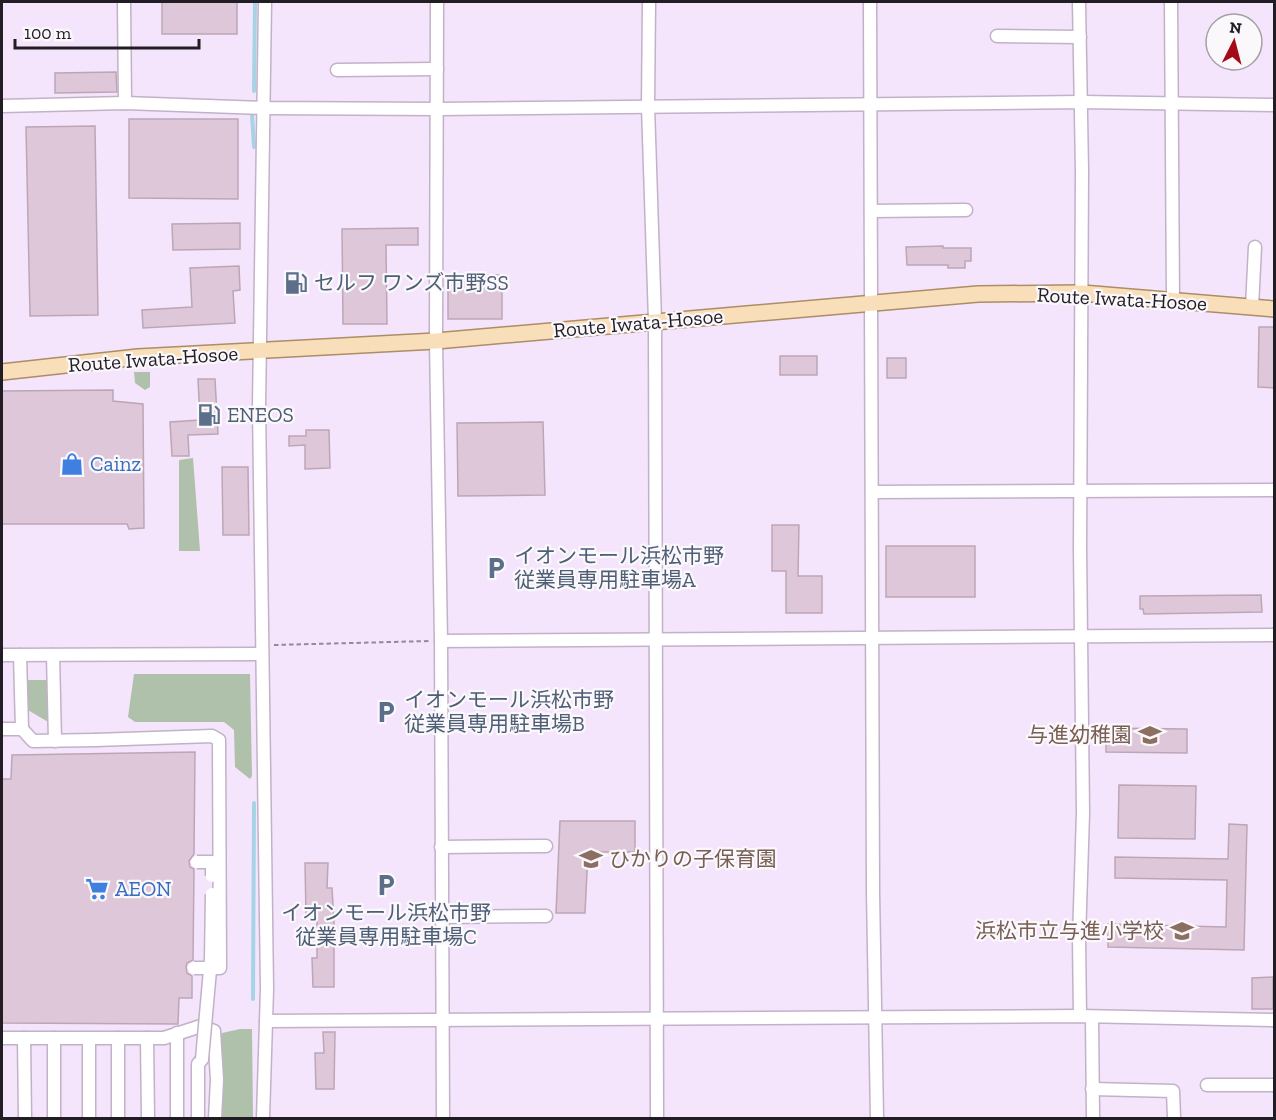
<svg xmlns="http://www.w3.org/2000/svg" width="1276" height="1120" font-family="'Zilla Slab','Noto Sans JP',serif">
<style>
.green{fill:#afc0ab}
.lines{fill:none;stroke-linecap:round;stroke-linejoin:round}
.stream{stroke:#a6d3e6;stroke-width:4}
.building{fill:#dec7d8;stroke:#bca6b6;stroke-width:1.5}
.minor-casing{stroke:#c1b2c8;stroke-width:15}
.major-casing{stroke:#ab8d67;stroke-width:18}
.path{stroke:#938999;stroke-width:2;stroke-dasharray:4.5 3;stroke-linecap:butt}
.minor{stroke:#fff;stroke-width:12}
.major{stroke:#f9dfb9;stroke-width:15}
.minor-bridge-casing{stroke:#c1b2c8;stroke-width:15;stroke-linecap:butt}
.minor-bridge{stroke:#fff;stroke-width:12}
.labels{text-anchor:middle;stroke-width:4.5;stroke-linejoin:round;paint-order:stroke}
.service-label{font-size:21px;fill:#4e5e75;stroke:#fbf8fc;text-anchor:start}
.street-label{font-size:21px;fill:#221d25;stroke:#fbf8fc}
.shop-label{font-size:21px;fill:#366cbe;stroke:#fbf8fc;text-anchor:start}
.education-label{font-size:21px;fill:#785e54;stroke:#fbf8fc;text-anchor:end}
</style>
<rect width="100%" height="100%" fill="#f5e5fc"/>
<g class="green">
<path d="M134 372H150V387L145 390 135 383Z"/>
<path d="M193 458 200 551H179V460Z"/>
<path d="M134 674H250L252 776 250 779 235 767 234 730 224 722H135L128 717Z"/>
<path d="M27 680H50V723L26 709Z"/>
<path d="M240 1029H252L253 1118H222L220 1036 222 1033Z"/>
</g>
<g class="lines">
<g class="stream">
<path d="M254 91 255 2"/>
<path d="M252 114 254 147"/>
<path d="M253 999 254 803"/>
</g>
</g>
<g class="building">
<rect x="162" y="2" width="75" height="32"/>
<path d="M116 72 117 92 55 93V73Z"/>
<path d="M129 119H238V199L129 198Z"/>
<path d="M95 126 98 315 30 316 26 127Z"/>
<path d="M240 223V249L173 250 172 224Z"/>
<path d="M418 228V245H386L387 324H343L342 229Z"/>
<path d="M943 246V248H971V261H965V268H948V265H907L906 247Z"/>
<path d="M239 266 240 290 233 291 235 323 143 328 142 310 192 307 190 268Z"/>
<rect x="448" y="275" width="54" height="44"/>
<path d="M1259 327H1275V388L1258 387Z"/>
<rect x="780" y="356" width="37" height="19"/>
<rect x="887" y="358" width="19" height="20"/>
<path d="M198 379H215L218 434 188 435 189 456H172L170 422 200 420Z"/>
<path d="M113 390V401L143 404 144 528 129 529 127 524H2V391Z"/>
<path d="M543 422 545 495 458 496 457 423Z"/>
<path d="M306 430H329L330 468 305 469V445L289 446V436H306Z"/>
<path d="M222 467H248L249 535H223Z"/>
<path d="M772 525H799L798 576H822V613H786V571H772Z"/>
<rect x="886" y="546" width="89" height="51"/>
<path d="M1261 595 1262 612 1144 614 1143 609H1140V596Z"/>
<path d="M1106 728 1187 729V753L1106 752Z"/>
<path d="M195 752 194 854 189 861 190 867 194 869 193 960 187 963 186 967 187 973 192 976V998H179L178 1024 2 1023V779H11L12 755Z"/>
<path d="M1119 785 1196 786 1195 839 1118 838Z"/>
<path d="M560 821H635V852H588L585 913H556Z"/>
<path d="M1229 824 1247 825 1244 950 1108 947V924L1226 927 1227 880 1115 878V857L1228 859Z"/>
<path d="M305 863H328L327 888H332L334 922V987H313L312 958H317V916H306Z"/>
<path d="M1273 977V1009H1252V978Z"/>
<path d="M323 1032H335L334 1089H316L315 1053H324Z"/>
</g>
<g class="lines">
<g class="minor-casing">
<g id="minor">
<path d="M124 2 125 103"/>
<path d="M437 2 436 341 441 641 443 1118"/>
<path d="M649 2 648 106 655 321 657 1118"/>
<path d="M870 2 873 892 877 1118"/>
<path d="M1079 2 1082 171 1080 548 1083 813 1079 939 1080 1016"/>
<path d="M1171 2 1173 300"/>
<path d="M997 36 1080 37"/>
<path d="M337 70 437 69"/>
<path d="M2 106 125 103 265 108 437 109 1082 102 1274 105"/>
<path d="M871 211 966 210"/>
<path d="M1252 307 1255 247"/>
<path d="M873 492 1274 490"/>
<path d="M441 641 1274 635"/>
<path d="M2 655 262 654"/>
<path d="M20 655 22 729"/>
<path d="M53 655 55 741"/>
<path d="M2 729H22L33 741 95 740"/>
<path d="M441 847 546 846"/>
<path d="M441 917 546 916"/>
<path d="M1092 1017 1093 1118"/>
<path d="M266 1021 1080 1016 1274 1020"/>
<path d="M177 1033V1118"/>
<path d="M2 1038H164L201 1026 214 1031 217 1080 215 1118"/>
<path d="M24 1038 25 1118"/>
<path d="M118 1038V1118"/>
<path d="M147 1038 148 1118"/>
<path d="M89 1039V1118"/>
<path d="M1207 1085H1274"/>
<path d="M1092 1089 1173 1091 1174 1118"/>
<path d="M54 1118V1038"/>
<path d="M198 1118V1064L202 1059"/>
<path d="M263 1118 267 989 259 406 265 2"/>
</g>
</g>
<g class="major-casing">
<path id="major" d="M2 372 138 357 436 341 978 294 1082 293 1274 309"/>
</g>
<path class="path" d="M274 645 430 641"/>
<use href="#minor" class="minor"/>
<use href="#major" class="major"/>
<g class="minor-bridge-casing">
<g id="minor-bridge">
<path d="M95 740 212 736 219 740 220 968H194"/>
<path d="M197 862H212V876"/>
<path d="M202 1059 211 959 212 894"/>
</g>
</g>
<use href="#minor-bridge" class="minor-bridge"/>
</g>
<defs>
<g id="fuel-bare" transform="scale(1.8)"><path d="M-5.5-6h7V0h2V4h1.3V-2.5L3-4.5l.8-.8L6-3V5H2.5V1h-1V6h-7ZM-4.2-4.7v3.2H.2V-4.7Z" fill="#5c6f8a" stroke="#fbf8fc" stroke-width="2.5" paint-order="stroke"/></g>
<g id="shop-bare" transform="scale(1.8)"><path d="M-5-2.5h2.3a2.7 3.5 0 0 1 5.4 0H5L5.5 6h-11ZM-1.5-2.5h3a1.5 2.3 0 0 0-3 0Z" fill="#3f7fe0" stroke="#fbf8fc" stroke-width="2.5" paint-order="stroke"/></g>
<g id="parking-bare" transform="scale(1.8)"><path d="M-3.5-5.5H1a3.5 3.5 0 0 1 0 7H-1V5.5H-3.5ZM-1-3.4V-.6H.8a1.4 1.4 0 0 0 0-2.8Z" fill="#5c6f8a" stroke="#fbf8fc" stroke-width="2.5" paint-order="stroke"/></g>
<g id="school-bare" transform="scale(1.8)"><path d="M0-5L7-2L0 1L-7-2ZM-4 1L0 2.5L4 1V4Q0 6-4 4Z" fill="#8d6e63" stroke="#fbf8fc" stroke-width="2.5" paint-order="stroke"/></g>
<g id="supermarket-bare" transform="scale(1.8)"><path d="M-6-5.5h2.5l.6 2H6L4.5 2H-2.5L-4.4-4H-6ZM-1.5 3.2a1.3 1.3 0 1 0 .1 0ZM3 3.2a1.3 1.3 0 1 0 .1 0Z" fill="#3f7fe0" stroke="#fbf8fc" stroke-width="2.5" paint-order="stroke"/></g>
</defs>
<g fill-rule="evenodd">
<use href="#fuel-bare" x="296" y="283"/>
<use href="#fuel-bare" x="209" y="415"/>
<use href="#shop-bare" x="72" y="464"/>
<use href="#parking-bare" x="496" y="568"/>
<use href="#parking-bare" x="386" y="712"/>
<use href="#school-bare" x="1150" y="735"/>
<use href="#school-bare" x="591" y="859"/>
<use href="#parking-bare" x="386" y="885"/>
<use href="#supermarket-bare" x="97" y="889"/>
<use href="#school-bare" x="1182" y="931"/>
</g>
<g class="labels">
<g class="service-label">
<text x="314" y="290">セルフ ワンズ市野SS</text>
<text x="227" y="422">ENEOS</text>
<text x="514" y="563">イオンモール浜松市野<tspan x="514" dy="24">従業員専用駐車場A</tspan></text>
<text x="404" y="707">イオンモール浜松市野<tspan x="404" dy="24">従業員専用駐車場B</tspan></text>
<text x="386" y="920" text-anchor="middle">イオンモール浜松市野<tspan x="386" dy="24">従業員専用駐車場C</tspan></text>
</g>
<g class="street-label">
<text transform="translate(1122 299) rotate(3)" y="7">Route Iwata-Hosoe</text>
<text transform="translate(638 323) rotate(-5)" y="7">Route Iwata-Hosoe</text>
<text transform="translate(153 359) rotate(-4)" y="7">Route Iwata-Hosoe</text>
</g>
<g class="shop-label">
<text x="90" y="471">Cainz</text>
<text x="115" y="896">AEON</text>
</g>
<g class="education-label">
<text x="1132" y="742">与進幼稚園</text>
<text x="609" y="866" text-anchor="start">ひかりの子保育園</text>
<text x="1164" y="938">浜松市立与進小学校</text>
</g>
</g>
<rect width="1276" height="1120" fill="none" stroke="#221d25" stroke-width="6"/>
<g transform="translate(1234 42) rotate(6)"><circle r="28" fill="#fbf8fc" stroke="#a4a0a6" stroke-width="1.5"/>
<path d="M0-4.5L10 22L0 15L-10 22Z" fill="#a40b16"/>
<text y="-9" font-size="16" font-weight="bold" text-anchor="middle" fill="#221d25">N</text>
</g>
<path d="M15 39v9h184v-9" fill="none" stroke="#221d25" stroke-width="3"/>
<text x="24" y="39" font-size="18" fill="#221d25" stroke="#fbf8fc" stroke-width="4.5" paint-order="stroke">100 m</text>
</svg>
